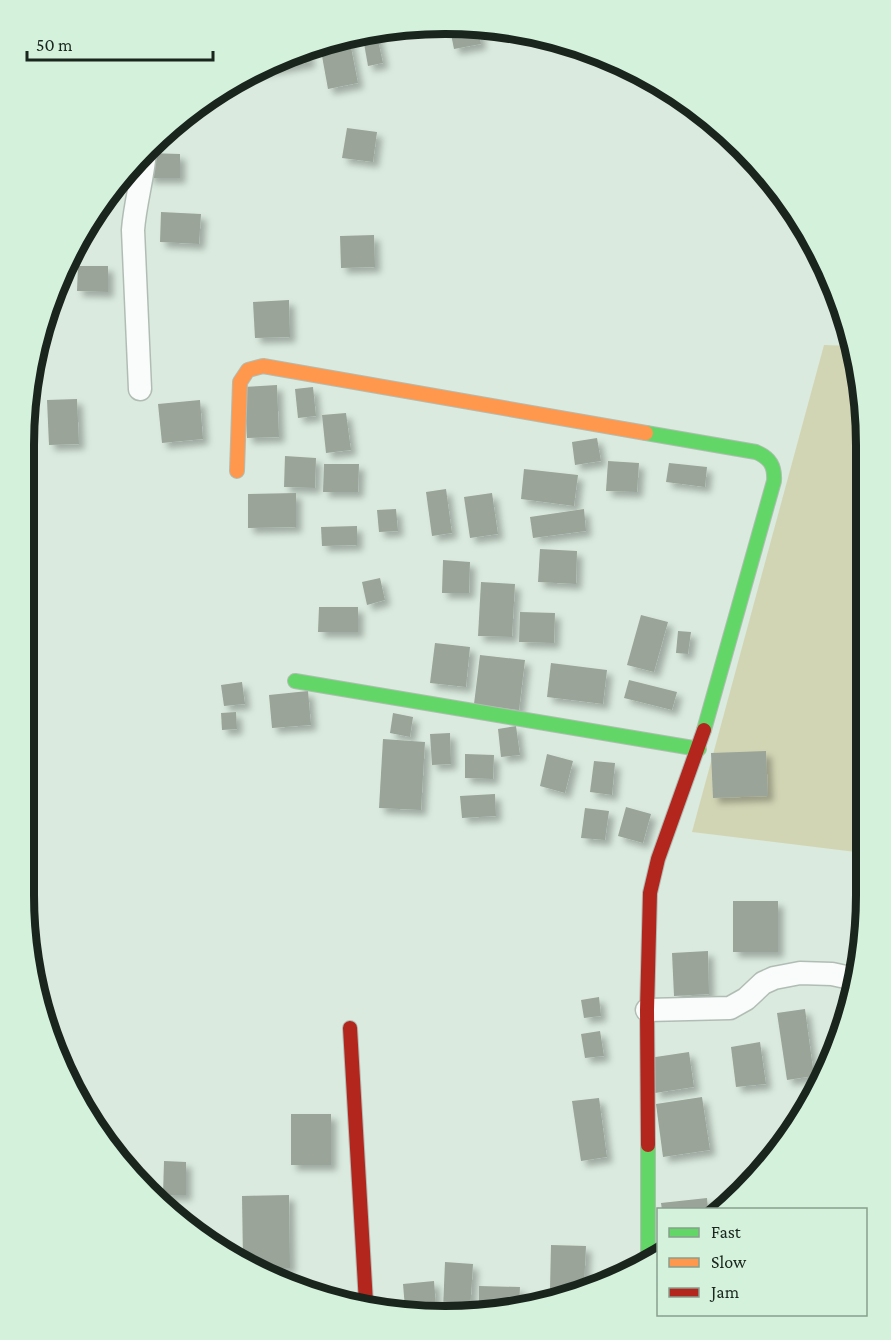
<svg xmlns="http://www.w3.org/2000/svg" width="891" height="1340" font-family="'Crimson Pro',serif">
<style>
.green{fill:#d2d5b4}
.building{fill:#9aa499;filter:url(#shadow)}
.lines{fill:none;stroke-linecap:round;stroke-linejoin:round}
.street-casing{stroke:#b1bdb4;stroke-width:25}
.fast-casing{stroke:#b1bdb4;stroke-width:16}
.slow-casing{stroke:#b1bdb4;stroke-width:16}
.jam-casing{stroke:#b1bdb4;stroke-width:16}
.street{stroke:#f9fcfa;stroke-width:22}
.fast{stroke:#63d668;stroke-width:14}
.slow{stroke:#ff974d;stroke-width:14}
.jam{stroke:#b3261e;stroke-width:14}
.rim{fill:none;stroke:#1a251d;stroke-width:8}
</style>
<defs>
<filter id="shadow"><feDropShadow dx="5.5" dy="5.5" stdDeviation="3" flood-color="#0004"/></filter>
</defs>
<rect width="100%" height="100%" fill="#daeade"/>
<path class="green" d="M824 345 854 346 859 363 867 446 864 853 692 832Z"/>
<g class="building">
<path d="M449 24 478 27 481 44 454 49Z"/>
<path d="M376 31 383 63 368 66 362 32Z"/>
<path d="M347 37H349L358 83 328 89 320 45Z"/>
<path d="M307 49 310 62 255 72 284 56Z"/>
<path d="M347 128 377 132 373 162 342 158Z"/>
<path d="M148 153 180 154V178H148Z"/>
<path d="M161 212 201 214 199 244 160 242Z"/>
<path d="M374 235 375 267 341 268 340 236Z"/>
<path d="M78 266H108V292L77 291Z"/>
<path d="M289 300 290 337 255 338 253 302Z"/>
<path d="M277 385 279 437 247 438 244 387Z"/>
<path d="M313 387 316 416 298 418 295 389Z"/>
<path d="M77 399 79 444 49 445 47 400Z"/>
<path d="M200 400 203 439 162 443 158 404Z"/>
<path d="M346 413 351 450 326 453 322 415Z"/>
<path d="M597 438 601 461 575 465 572 442Z"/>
<path d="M285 456 316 458 315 488 284 487Z"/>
<path d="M608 461 639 463 637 492 606 491Z"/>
<path d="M669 463 707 467 705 487 666 482Z"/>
<path d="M324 464H359L358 492H323Z"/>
<path d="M524 469 578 475 574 506 521 499Z"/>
<path d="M446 489 452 533 432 536 426 492Z"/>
<path d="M296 493V527L248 528V494Z"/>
<path d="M492 493 498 534 470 538 464 497Z"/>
<path d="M396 509 398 531 379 532 377 510Z"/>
<path d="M584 509 586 531 533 538 530 517Z"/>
<path d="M357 526V545L322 546 321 527Z"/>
<path d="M540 549 577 551 576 584 538 582Z"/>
<path d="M443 560 470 562 469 593H442Z"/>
<path d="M380 578 385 600 367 605 362 582Z"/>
<path d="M481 582 515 584 512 637 478 636Z"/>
<path d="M319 607H358V632H318Z"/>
<path d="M520 612 555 613 554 643 519 642Z"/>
<path d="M641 615 668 622 654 672 627 665Z"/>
<path d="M678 631 691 632 688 654 676 653Z"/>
<path d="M435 643 470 647 466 687 430 683Z"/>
<path d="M480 655 525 660 519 710 474 704Z"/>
<path d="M551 663 607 670 603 704 547 697Z"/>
<path d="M629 680 677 692 672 710 624 698Z"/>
<path d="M242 682 245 704 224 706 221 685Z"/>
<path d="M308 691 311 725 272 728 269 695Z"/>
<path d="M236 712 237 729 222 730 221 713Z"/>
<path d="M393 713 413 717 410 737 390 733Z"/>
<path d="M516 726 520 755 501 757 498 729Z"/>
<path d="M450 733 451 764 432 765 430 734Z"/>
<path d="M383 739 425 742 421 810 379 808Z"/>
<path d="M766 751 768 796 713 798 711 753Z"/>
<path d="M465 754 494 755 493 779 465 778Z"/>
<path d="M547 754 573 761 565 793 540 786Z"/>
<path d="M594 761 615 763 612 795 590 792Z"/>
<path d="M495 794 496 816 462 818 460 796Z"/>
<path d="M626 807 651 814 643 843 618 836Z"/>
<path d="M585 808 609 811 605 840 581 838Z"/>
<rect x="733" y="901" width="45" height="51"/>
<path d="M708 951 709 994 674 996 672 953Z"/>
<path d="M599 997 601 1016 584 1018 581 1000Z"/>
<path d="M805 1009 814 1076 787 1080 777 1013Z"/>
<path d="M600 1031 604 1056 585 1058 581 1034Z"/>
<path d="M760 1042 766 1084 736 1087 731 1047Z"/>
<path d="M689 1052 694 1087 655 1093 649 1058Z"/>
<path d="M702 1097 710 1150 663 1157 656 1104Z"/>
<path d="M599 1098 607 1157 581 1161 572 1101Z"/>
<rect x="291" y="1114" width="40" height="51"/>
<path d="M164 1161 186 1162V1195H163Z"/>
<path d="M289 1195 290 1268H256L243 1260 242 1196Z"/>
<path d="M707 1198 708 1210H662L661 1203Z"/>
<path d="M551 1245 586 1246 584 1287 574 1291 550 1290Z"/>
<path d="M445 1262 473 1264 470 1311 443 1309Z"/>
<path d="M434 1281 436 1306 405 1308 403 1284Z"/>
<path d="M479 1286 520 1287 519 1308 479 1311Z"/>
</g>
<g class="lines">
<g class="street-casing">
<g id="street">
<path d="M140 389 133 230C135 203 143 178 145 151"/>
<path d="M647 1010 730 1008 746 999 763 983 774 978 800 973 832 974 855 979"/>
</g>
</g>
<g class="fast-casing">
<g id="fast">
<path d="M646 433 756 452C770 458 775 466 774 481L704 730"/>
<path d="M295 681 699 749"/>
<path d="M648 1145V1263"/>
</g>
</g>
<g class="slow-casing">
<path id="slow" d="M237 471 240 382 248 370 263 366 646 433"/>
</g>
<g class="jam-casing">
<g id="jam">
<path d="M350 1028 366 1303"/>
<path d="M648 1145 647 1010 650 893 658 859 704 730"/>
</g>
</g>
<use href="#street" class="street"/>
<use href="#fast" class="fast"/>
<use href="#slow" class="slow"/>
<use href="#jam" class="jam"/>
</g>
<path d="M0 0H891V1340H0ZM445 34H445A411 411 0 0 1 856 445V895A411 411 0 0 1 445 1306H445A411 411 0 0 1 34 895V445A411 411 0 0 1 445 34Z" fill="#d3f1db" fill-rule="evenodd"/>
<path class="rim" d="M445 34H445A411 411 0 0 1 856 445V895A411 411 0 0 1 445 1306H445A411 411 0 0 1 34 895V445A411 411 0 0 1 445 34Z"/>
<rect x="657" y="1208" width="210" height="108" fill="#d3f1db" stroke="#899f8f" stroke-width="1.5"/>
<rect x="669" y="1228" width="30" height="9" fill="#63d668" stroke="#899f8f" stroke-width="1.5"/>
<text x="711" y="1238" font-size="18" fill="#1a251d">Fast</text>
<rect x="669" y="1258" width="30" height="9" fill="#ff974d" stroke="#899f8f" stroke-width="1.5"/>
<text x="711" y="1268" font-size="18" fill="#1a251d">Slow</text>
<rect x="669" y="1288" width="30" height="9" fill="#b3261e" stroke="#899f8f" stroke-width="1.5"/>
<text x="711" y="1298" font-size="18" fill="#1a251d">Jam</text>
<path d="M27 51v9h186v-9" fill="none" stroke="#1a251d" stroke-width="3"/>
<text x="36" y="51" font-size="18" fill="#1a251d" stroke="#d3f1db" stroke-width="4.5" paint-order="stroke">50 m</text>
</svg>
